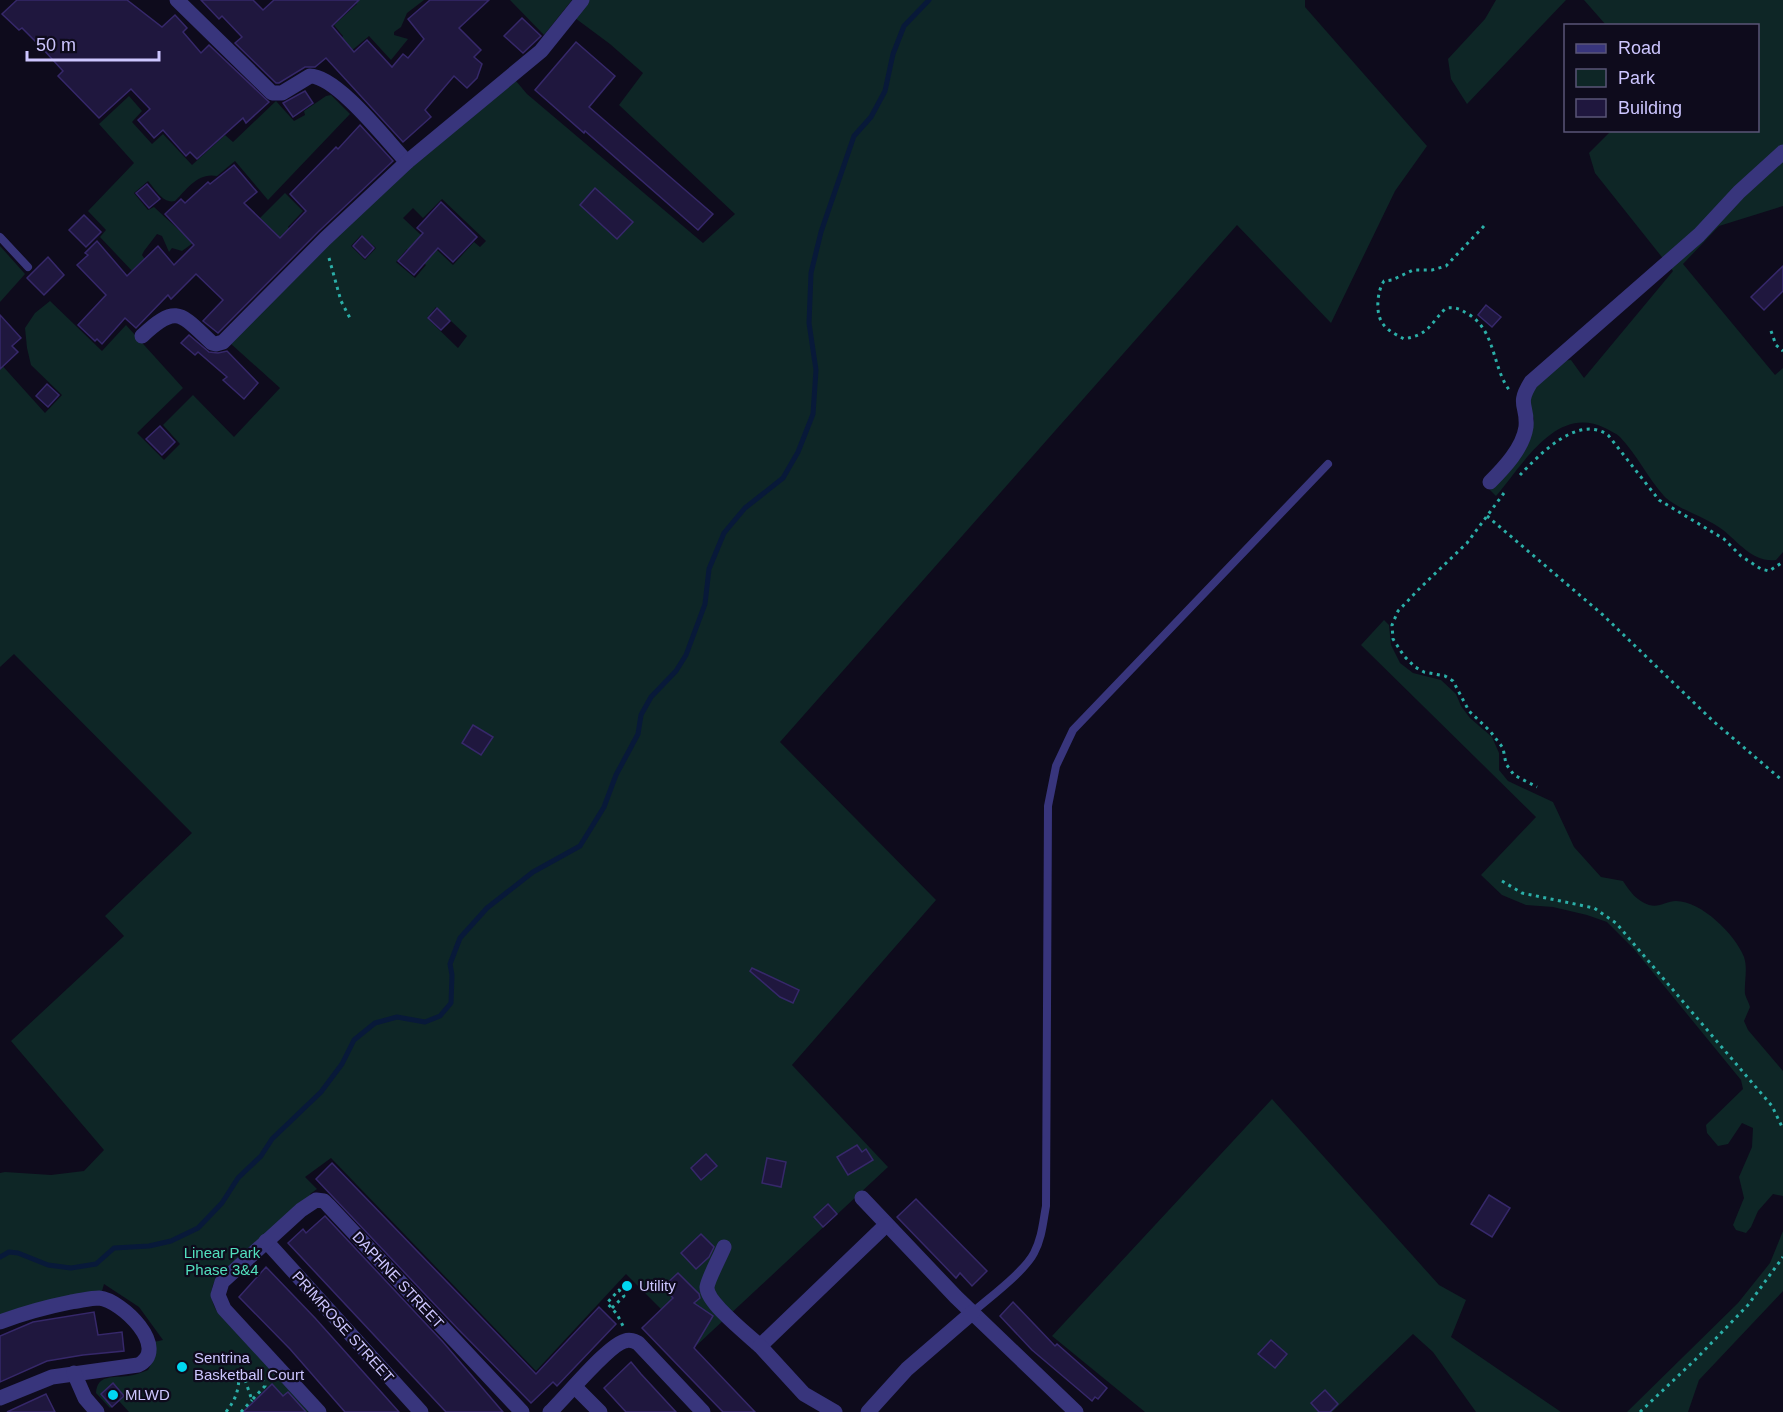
<svg xmlns="http://www.w3.org/2000/svg" width="1783" height="1412" font-family="Helvetica,sans-serif">
<style>
.green{fill:#0e2626;fill-rule:evenodd}
.lines{fill:none;stroke-linecap:round;stroke-linejoin:round}
.stream{stroke:#081939;stroke-width:5}
.building{fill:#1f173e;stroke:#36286a;stroke-width:1.5}
.path{stroke:#2bafa8;stroke-width:3;stroke-dasharray:3 4.5;stroke-linecap:butt}
.lane{stroke:#38357c;stroke-width:8}
.street{stroke:#38357c;stroke-width:15}
.poi-dot{fill:#00d6f1;stroke:#0e0b1c;stroke-width:2}
.labels{text-anchor:middle;stroke-width:4.5;stroke-linejoin:round;paint-order:stroke}
.park-label{font-size:15px;fill:#52e0be;stroke:#0e0b1c}
.street-label{font-size:15px;fill:#cdc6ff;stroke:#0e0b1c}
.poi-label{font-size:15px;fill:#cdc6ff;stroke:#0e0b1c;text-anchor:start}
</style>
<rect width="100%" height="100%" fill="#0e0b1c"/>
<g class="green">
<path d="M353 0H424L407 13 401 27 394 32V35L408 39 391 60 369 36 350 52 340 40 343 36 334 25 357 4Z"/>
<path d="M510 0H572L544 35Z"/>
<path d="M588 0H1305V7L1427 146 1395 191 1331 323 1237 225 780 742 936 900 792 1065 888 1167 697 1345 626 1274 536 1371 331 1158 305 1177 317 1189 310 1194 312 1201 217 1277C209 1289 210 1301 218 1313L311 1412H129L119 1401 110 1408 96 1393C97 1374 114 1378 128 1376 135 1375 141 1373 148 1370L155 1357 154 1342 163 1340 139 1307 104 1284 100 1298 0 1322V1173L5 1172 51 1175 84 1171 104 1150 11 1041 124 936 105 916 192 833 14 654 0 667V363L45 413 62 395 31 365 27 348 25 328 35 313 50 301 102 351 126 325 183 388 137 433 164 460 180 444 163 425 193 395 234 437 280 388 230 343 397 176 516 81 527 94 703 243 735 214 619 105 643 73 610 44 575 18ZM442 199 486 241 480 247 474 242 453 265 403 218 413 208 423 218ZM361 235 376 248 365 260 351 246ZM407 249 426 265 415 278 396 262ZM436 307 467 336 458 348 427 318Z"/>
<path d="M1496 0H1566L1467 104 1451 79 1448 59 1485 19Z"/>
<path d="M1584 0H1783V206L1719 226 1683 264 1775 375 1783 368V552L1776 560C1754 563 1739 543 1723 530 1707 517 1676 509 1664 496 1648 478 1637 455 1620 437 1616 433 1610 431 1605 428 1556 404 1523 465 1496 496L1490 490 1510 471 1531 432 1534 419 1527 399 1532 389 1561 361 1571 360 1584 378 1673 271 1595 173 1589 153 1611 131 1758 130V26L1606 25Z"/>
<path d="M331 95 350 114 268 200 235 161 217 176C198 172 187 189 175 201 163 204 155 189 148 181L134 193 148 210 154 207 193 243 182 251 172 248 169 252 162 236 157 234 144 251 142 255 146 261 134 273 100 237 106 230 88 211 134 163 99 124 129 96 142 111 132 122 152 144 163 134 192 165 225 135 233 142 276 101 294 121 305 115 304 111 326 96Z"/>
<path d="M285 193 303 211 288 227 292 232 284 241 260 218Z"/>
<path d="M0 246 25 274 0 302Z"/>
<path d="M1384 620 1389 625 1391 645 1400 663 1413 673 1441 680 1456 694 1461 706 1470 718 1492 737 1499 753V770L1508 781 1553 802 1574 847 1601 877 1623 881C1630 892 1637 901 1649 905 1659 908 1667 901 1676 901 1701 901 1735 934 1744 957 1748 969 1744 982 1745 994 1746 998 1749 1003 1750 1007L1744 1021 1748 1030 1783 1071V1196L1773 1194 1758 1211 1751 1227 1746 1233 1736 1230 1733 1225 1744 1198 1739 1177 1752 1147 1753 1128 1742 1123 1728 1144 1718 1146 1707 1133 1706 1125 1743 1089 1741 1080 1633 948 1607 922 1587 915 1553 907 1526 905 1502 895 1481 875 1536 817 1361 645Z"/>
<path d="M1272 1099 1439 1285 1466 1300 1451 1337 1561 1412H1476L1433 1352 1413 1334 1332 1412H1145L1052 1336Z"/>
<path d="M1783 1231V1291L1699 1380 1688 1412H1627L1738 1303 1770 1263Z"/>
</g>
<g class="lines">
<path class="stream" d="M0 1257 9 1252 18 1253 48 1265 71 1268 96 1264 114 1248 149 1246 171 1241 198 1228 222 1203 238 1178 261 1156 272 1139 321 1092 342 1064 354 1040 375 1023 397 1017 425 1022 440 1016 451 1003 452 975 450 964 460 938 487 908 533 872 580 846 604 807 616 775 638 734 641 715 651 697 676 671 686 655 705 604 709 569 724 533 745 508 783 478 798 452 813 414 816 370 809 323 811 273 821 232 854 136 871 117 885 91 893 54 904 26 929 0"/>
</g>
<g class="building">
<path d="M17 0H127L162 27 175 15 187 28 183 32 201 53 209 45 269 102 246 123 243 118 197 159 190 152 186 156 163 130 154 138 138 120 150 109 131 89 99 118 58 76 63 71 42 48 22 28 19 30 2 14Z"/>
<path d="M201 0H253L263 10 274 0H359L332 26 354 52 367 40 392 67 403 54 408 58 424 39 408 19 430 0H489L459 28 481 50 474 57 482 64 477 78 467 88 454 76 425 110 431 117 403 142 326 58 315 67H305L279 83H276L235 43 242 37 222 16 219 19Z"/>
<path d="M522 18 541 36 523 53 504 36Z"/>
<path d="M576 42 615 76 589 107 713 214 698 230 585 131 584 133 535 90Z"/>
<path d="M305 91 313 103 293 117 283 103Z"/>
<path d="M360 125 393 161 318 232 218 333 203 321 223 300 196 274 171 299 168 295 136 328 125 318 102 344 97 339 95 341 78 325 106 295 77 265 88 255 85 253 97 241 127 276 158 246 174 265 194 245 165 214 181 199 185 203 208 182 210 184 234 165 257 192 244 203 280 238 306 211 290 194 336 147 338 149Z"/>
<path d="M147 184 160 199 149 208 136 193Z"/>
<path d="M595 188 633 222 617 239 580 205Z"/>
<path d="M441 202 477 237 453 262 438 248 414 275 398 261 423 233 417 228Z"/>
<path d="M84 215 101 232 86 247 69 230Z"/>
<path d="M362 236 374 248 365 258 353 246Z"/>
<path d="M48 257 64 275 44 295 27 278Z"/>
<path d="M1783 266V291L1764 310 1751 297Z"/>
<path d="M1486 305 1501 317 1492 327 1478 315Z"/>
<path d="M437 308 450 321 441 330 428 318Z"/>
<path d="M0 315 21 338 12 346 18 352 0 369Z"/>
<path d="M189 335 209 352 218 353 227 351 258 383 244 399 223 380 227 377 198 352 195 355 181 343Z"/>
<path d="M47 384 59 395 48 407 36 396Z"/>
<path d="M160 426 175 442 162 455 146 439Z"/>
<path d="M473 725 493 737 481 755 462 743Z"/>
<path d="M752 968 799 990 793 1003 780 997 750 971Z"/>
<path d="M857 1145 862 1152 866 1149 873 1160 848 1175 837 1157Z"/>
<path d="M706 1154 717 1166 701 1180 691 1168Z"/>
<path d="M767 1158 786 1162 781 1187 762 1183Z"/>
<path d="M332 1163 536 1374 599 1307 616 1324 557 1386 553 1382 531 1403 458 1329 316 1179Z"/>
<path d="M1489 1195 1510 1208 1492 1237 1471 1224Z"/>
<path d="M916 1199 987 1271 972 1286 960 1273 956 1278 897 1217Z"/>
<path d="M828 1204 837 1214 823 1227 814 1217Z"/>
<path d="M325 1216 443 1342 503 1412H446L288 1243 303 1229 306 1233Z"/>
<path d="M701 1234 714 1247 709 1257 696 1269 681 1253Z"/>
<path d="M266 1267 315 1318 399 1412H345L290 1349 239 1297Z"/>
<path d="M678 1273 699 1294 700 1298 694 1303 713 1316 694 1348 755 1412H723L642 1328 673 1298 663 1287Z"/>
<path d="M1013 1302 1055 1346 1057 1344 1107 1388 1098 1399 1095 1397 1092 1401 1078 1389 1032 1350 1000 1316Z"/>
<path d="M94 1312 98 1335 122 1332 124 1351 83 1355 47 1361 0 1382V1336L33 1322Z"/>
<path d="M1271 1340 1287 1354 1275 1368 1258 1354Z"/>
<path d="M631 1362 641 1374 676 1412H626L604 1388Z"/>
<path d="M113 1383 124 1396 112 1407 101 1394Z"/>
<path d="M272 1384 283 1396 288 1392 306 1412H243Z"/>
<path d="M1325 1390 1338 1404 1330 1412H1319L1311 1403Z"/>
<path d="M46 1394 55 1412H7Z"/>
</g>
<g class="lines">
<g class="path">
<path d="M1484 226 1446 266 1432 270H1413L1392 280 1384 281C1377 291 1375 314 1383 324 1388 331 1397 335 1404 339 1430 334 1429 325 1446 308 1456 307 1460 309 1468 314 1496 330 1492 368 1510 391"/>
<path d="M329 258 341 301 351 320"/>
<path d="M1771 331 1776 345 1783 351"/>
<path d="M1520 475C1540 454 1578 414 1608 435L1659 500 1724 539 1741 556 1761 569 1769 571 1783 562"/>
<path d="M1504 493 1467 543 1420 588 1398 611 1392 625 1393 639 1404 656 1415 667 1424 672 1445 676 1453 681 1469 711 1490 731 1503 748 1506 764 1514 775 1537 787"/>
<path d="M1487 516 1603 615 1713 721 1783 781"/>
<path d="M1502 881 1522 893 1594 908 1616 923 1772 1106 1783 1129"/>
<path d="M612 1308 624 1296 619 1290 607 1303 617 1314 623 1326"/>
<path d="M259 1372 265 1386 252 1400 245 1380Z"/>
<path d="M226 1412C236 1399 239 1390 239 1374L243 1372 248 1377"/>
<path d="M241 1412 252 1400"/>
<path d="M1640 1412 1697 1358 1748 1305 1783 1257"/>
</g>
<g class="lane">
<path d="M0 237 28 267"/>
<path d="M973 1312C990 1297 1024 1272 1034 1253 1042 1238 1043 1222 1046 1206L1048 806 1056 766 1073 730 1328 464"/>
</g>
<g class="street">
<path d="M177 0 272 93H282L310 76C337 76 387 141 407 162"/>
<path d="M142 336C177 303 181 314 212 343L216 344 223 342 325 239 407 162 541 51 582 0"/>
<path d="M1490 482C1504 468 1523 448 1526 427 1528 404 1516 406 1531 382L1699 235 1739 192 1783 152"/>
<path d="M862 1198 956 1297 1076 1412"/>
<path d="M266 1241 421 1412"/>
<path d="M724 1247C720 1257 708 1279 707 1287 706 1302 748 1335 760 1346L886 1225"/>
<path d="M0 1322C24 1313 46 1307 71 1302 80 1301 90 1298 99 1298 122 1300 171 1349 138 1365L52 1377 0 1398"/>
<path d="M760 1346 804 1394 835 1412"/>
<path d="M74 1373 85 1398 97 1412"/>
<path d="M575 1387 600 1412"/>
<path d="M319 1412 224 1309 218 1295 222 1282 301 1210 316 1200 324 1201 328 1205 522 1412"/>
<path d="M550 1412C565 1398 609 1344 625 1341 630 1339 634 1341 638 1343L703 1412"/>
<path d="M868 1412 907 1369 973 1312"/>
</g>
</g>
<g class="poi-dot">
<circle cx="627" cy="1286" r="6"/>
<circle cx="182" cy="1367" r="6"/>
<circle cx="113" cy="1395" r="6"/>
</g>
<g class="labels">
<g class="park-label">
<text x="222" y="1258">Linear Park<tspan x="222" dy="17">Phase 3&amp;4</tspan></text>
</g>
<g class="street-label">
<text transform="translate(398 1280) rotate(47)" y="5">DAPHNE STREET</text>
<text transform="translate(343 1327) rotate(48)" y="5">PRIMROSE STREET</text>
</g>
<g class="poi-label">
<text x="639" y="1291">Utility</text>
<text x="194" y="1363">Sentrina<tspan x="194" dy="17">Basketball Court</tspan></text>
<text x="125" y="1400">MLWD</text>
</g>
</g>
<rect x="1564" y="24" width="195" height="108" fill="#0e0b1c" stroke="#5a5677" stroke-width="1.5"/>
<rect x="1576" y="44" width="30" height="9" fill="#38357c" stroke="#5a5677" stroke-width="1.5"/>
<text x="1618" y="54" font-size="18" fill="#cdc6ff">Road</text>
<rect x="1576" y="69" width="30" height="18" fill="#0e2626" stroke="#5a5677" stroke-width="1.5"/>
<text x="1618" y="84" font-size="18" fill="#cdc6ff">Park</text>
<rect x="1576" y="99" width="30" height="18" fill="#1f173e" stroke="#5a5677" stroke-width="1.5"/>
<text x="1618" y="114" font-size="18" fill="#cdc6ff">Building</text>
<path d="M27 51v9h132v-9" fill="none" stroke="#cdc6ff" stroke-width="3"/>
<text x="36" y="51" font-size="18" fill="#cdc6ff" stroke="#0e0b1c" stroke-width="4.5" paint-order="stroke">50 m</text>
</svg>
